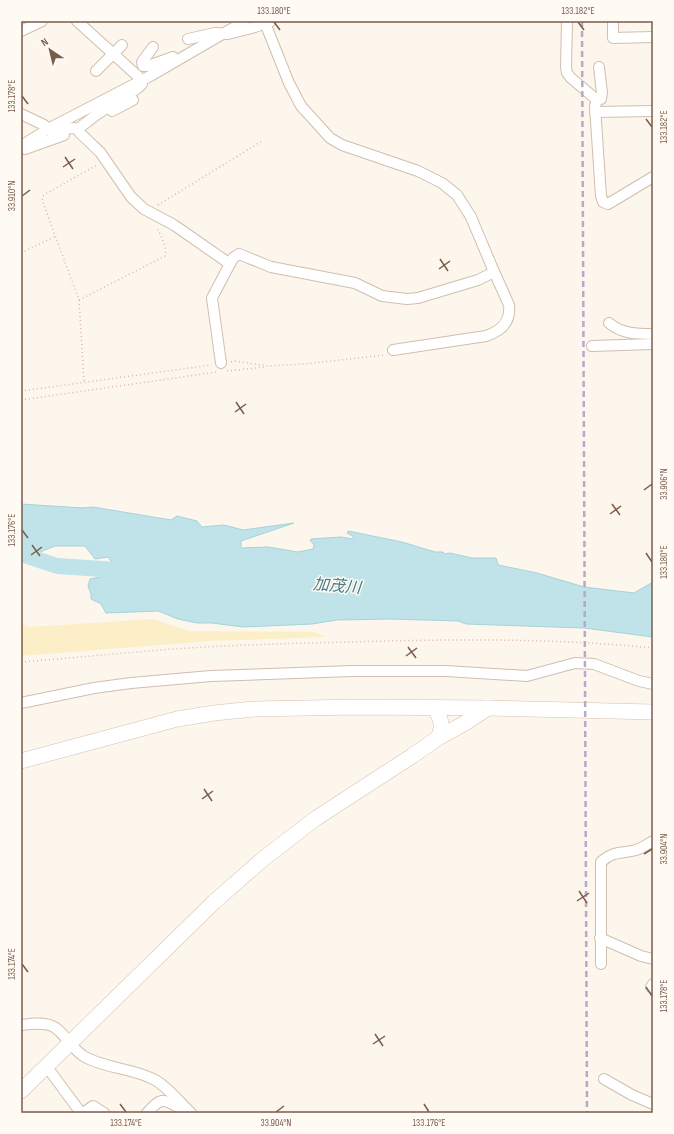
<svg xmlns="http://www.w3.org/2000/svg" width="674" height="1134" font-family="'Sofia Sans Condensed','Noto Sans JP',sans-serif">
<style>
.sand{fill:#fcefc7}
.water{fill:#bfe3e8;stroke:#a5d3da}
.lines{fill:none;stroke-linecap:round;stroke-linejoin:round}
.river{stroke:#bfe3e8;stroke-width:16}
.street-casing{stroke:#d1beb0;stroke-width:12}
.secondary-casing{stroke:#d6c0b0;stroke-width:16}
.path{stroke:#d9b8a5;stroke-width:1.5;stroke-dasharray:1 3;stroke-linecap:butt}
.street{stroke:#fff;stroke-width:10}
.secondary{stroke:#fff;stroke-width:15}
.rail{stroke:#b9a8c9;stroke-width:2.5;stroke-dasharray:6 4;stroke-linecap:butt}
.ticks{fill:none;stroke:#7a5c4d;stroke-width:1.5}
.labels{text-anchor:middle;stroke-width:3;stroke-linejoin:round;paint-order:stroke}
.water-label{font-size:16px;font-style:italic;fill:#437c86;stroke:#fffaf3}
.neatline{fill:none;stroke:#7a5c4d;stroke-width:1.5}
.ticks-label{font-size:10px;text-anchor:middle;fill:#7a5c4d}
</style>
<rect width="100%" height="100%" fill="#fdf6ec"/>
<path class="sand" d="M152 619 190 631 314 632 326 637 211 641 21 656V624L29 627Z"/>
<path class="water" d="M21 504 83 508 93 507 171 520 177 516 197 521 202 527 224 525 243 530 294 523 241 541V548L268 547 298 552 313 549 314 545 310 540 311 539 341 537 353 539 354 537 347 533 348 531 402 542 435 552H443L445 554 450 553 472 558H496L498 565 537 573 584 587 634 593 653 582V637L584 628 466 624 458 621 390 619 337 620 312 624 243 627 212 623H197L178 619 158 611 106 613 101 604 91 599V594L88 586 90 579 100 577V573L109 574 113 564 108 557 95 559 85 546H55L40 552 21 555Z"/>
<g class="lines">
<path class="river" d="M21 554 57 566 132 571"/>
<g class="street-casing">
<g id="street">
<path d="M567 21 566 67 567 73 571 78 597 100"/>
<path d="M613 21V38L653 37"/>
<path d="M265 23 289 83 301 106 330 138 342 145 418 171 442 183 457 195 471 217 492 267 509 305C511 322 501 331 486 336L393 350"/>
<path d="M21 31 42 21"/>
<path d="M188 39 215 33 228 34 255 27 271 21"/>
<path d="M153 47 142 62 143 66H148L173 57"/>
<path d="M599 67 602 93 601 99 597 100 595 106 601 196 603 202 608 204 653 177"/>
<path d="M96 71 122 45"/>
<path d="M112 111 133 100"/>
<path d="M595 112 653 111"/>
<path d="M21 114 44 125 50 131 73 128 78 129 96 115 138 88 142 84V80L77 21"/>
<path d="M78 129 80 133 100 152 131 197 144 209 174 225 230 264"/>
<path d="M21 146 48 129 152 75 245 21"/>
<path d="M25 149 64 135"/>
<path d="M609 323C622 334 637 334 653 334"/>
<path d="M592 346 653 344"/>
<path d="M221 363 212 298 233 258 239 254 271 267 355 283 382 296 407 299 418 298 478 280 494 272"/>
<path d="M21 703 94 688 131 683 211 676 352 671H446L527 676 575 663 594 664 639 681 653 684"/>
<path d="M600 938 641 956 653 959"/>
<path d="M601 964V862C614 850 622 854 636 850 642 848 648 844 653 841"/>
<path d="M651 987 653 984"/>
<path d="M21 1025C30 1024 43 1022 52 1026 63 1030 72 1050 85 1057 107 1069 133 1068 155 1080 168 1087 180 1103 191 1113"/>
<path d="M47 1067 81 1113"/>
<path d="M604 1079 632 1095 653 1104"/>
<path d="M83 1113 93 1106 104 1113"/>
<path d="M147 1113C162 1096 163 1099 182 1109"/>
</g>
</g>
<g class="secondary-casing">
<g id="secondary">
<path d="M434 707C441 719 444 725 438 738"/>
<path d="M21 761 177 719 214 713 254 709 358 707 488 708 653 712"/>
<path d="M21 1091 214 902 263 859 315 819 412 756 438 738 465 723 488 708"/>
</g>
</g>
<g class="path">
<path d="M158 205 262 141"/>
<path d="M21 253 56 236"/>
<path d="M79 300 165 256C168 248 160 235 157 227"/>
<path d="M231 362 235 361 267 366 305 364 384 355"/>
<path d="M227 371 265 367"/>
<path d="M84 381 79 300 42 200 43 196 47 193 97 165"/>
<path d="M21 391 211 365"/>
<path d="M21 400 217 372"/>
<path d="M21 662C72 658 122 653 173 649 244 644 315 643 386 641 475 639 564 639 653 648"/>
</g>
<use href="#street" class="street"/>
<use href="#secondary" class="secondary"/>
<path class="rail" d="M582 21 587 1113"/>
</g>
<path class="ticks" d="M274 22 280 30M578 22 584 30M22 96 28 104M646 119 652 127M65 157 73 169M63 167 75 159M22 196 30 190M440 259 448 271M439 269 450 261M236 402 244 414M235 412 246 404M644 490 652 484M612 504 620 515M610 514 621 506M22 530 28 538M32 545 40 556M646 553 652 562M31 555 42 547M408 647 416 658M406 656 417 648M204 789 212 801M202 799 213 791M644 854 652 849M579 891 587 903M577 901 589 893M22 964 28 972M646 987 652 996M375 1034 383 1046M373 1044 385 1036M120 1104 126 1112M424 1104 429 1112M276 1112 284 1106"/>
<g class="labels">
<g class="water-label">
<text transform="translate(337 585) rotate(5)" y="6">加茂川</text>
</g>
</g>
<rect width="674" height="1134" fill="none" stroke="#fffaf3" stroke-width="44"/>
<g transform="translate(50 50) rotate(325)" stroke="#fffaf3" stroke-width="3" paint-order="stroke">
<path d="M0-3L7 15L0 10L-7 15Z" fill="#7a5c4d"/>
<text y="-6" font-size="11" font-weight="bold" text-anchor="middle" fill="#7a5c4d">N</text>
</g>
<rect x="22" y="22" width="630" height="1090" class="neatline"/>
<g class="ticks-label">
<text x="274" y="14">133.180°E</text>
<text x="578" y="14">133.182°E</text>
<text transform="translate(11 96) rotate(-90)" y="4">133.178°E</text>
<text transform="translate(663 127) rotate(-90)" y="4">133.182°E</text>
<text transform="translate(11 196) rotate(-90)" y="4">33.910°N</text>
<text transform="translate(663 484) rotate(-90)" y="4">33.906°N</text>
<text transform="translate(11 530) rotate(-90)" y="4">133.176°E</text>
<text transform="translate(663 562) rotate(-90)" y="4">133.180°E</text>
<text transform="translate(663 849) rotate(-90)" y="4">33.904°N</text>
<text transform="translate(11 964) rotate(-90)" y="4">133.174°E</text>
<text transform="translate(663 996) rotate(-90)" y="4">133.178°E</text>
<text x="126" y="1126">133.174°E</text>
<text x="276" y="1126">33.904°N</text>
<text x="429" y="1126">133.176°E</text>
</g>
</svg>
